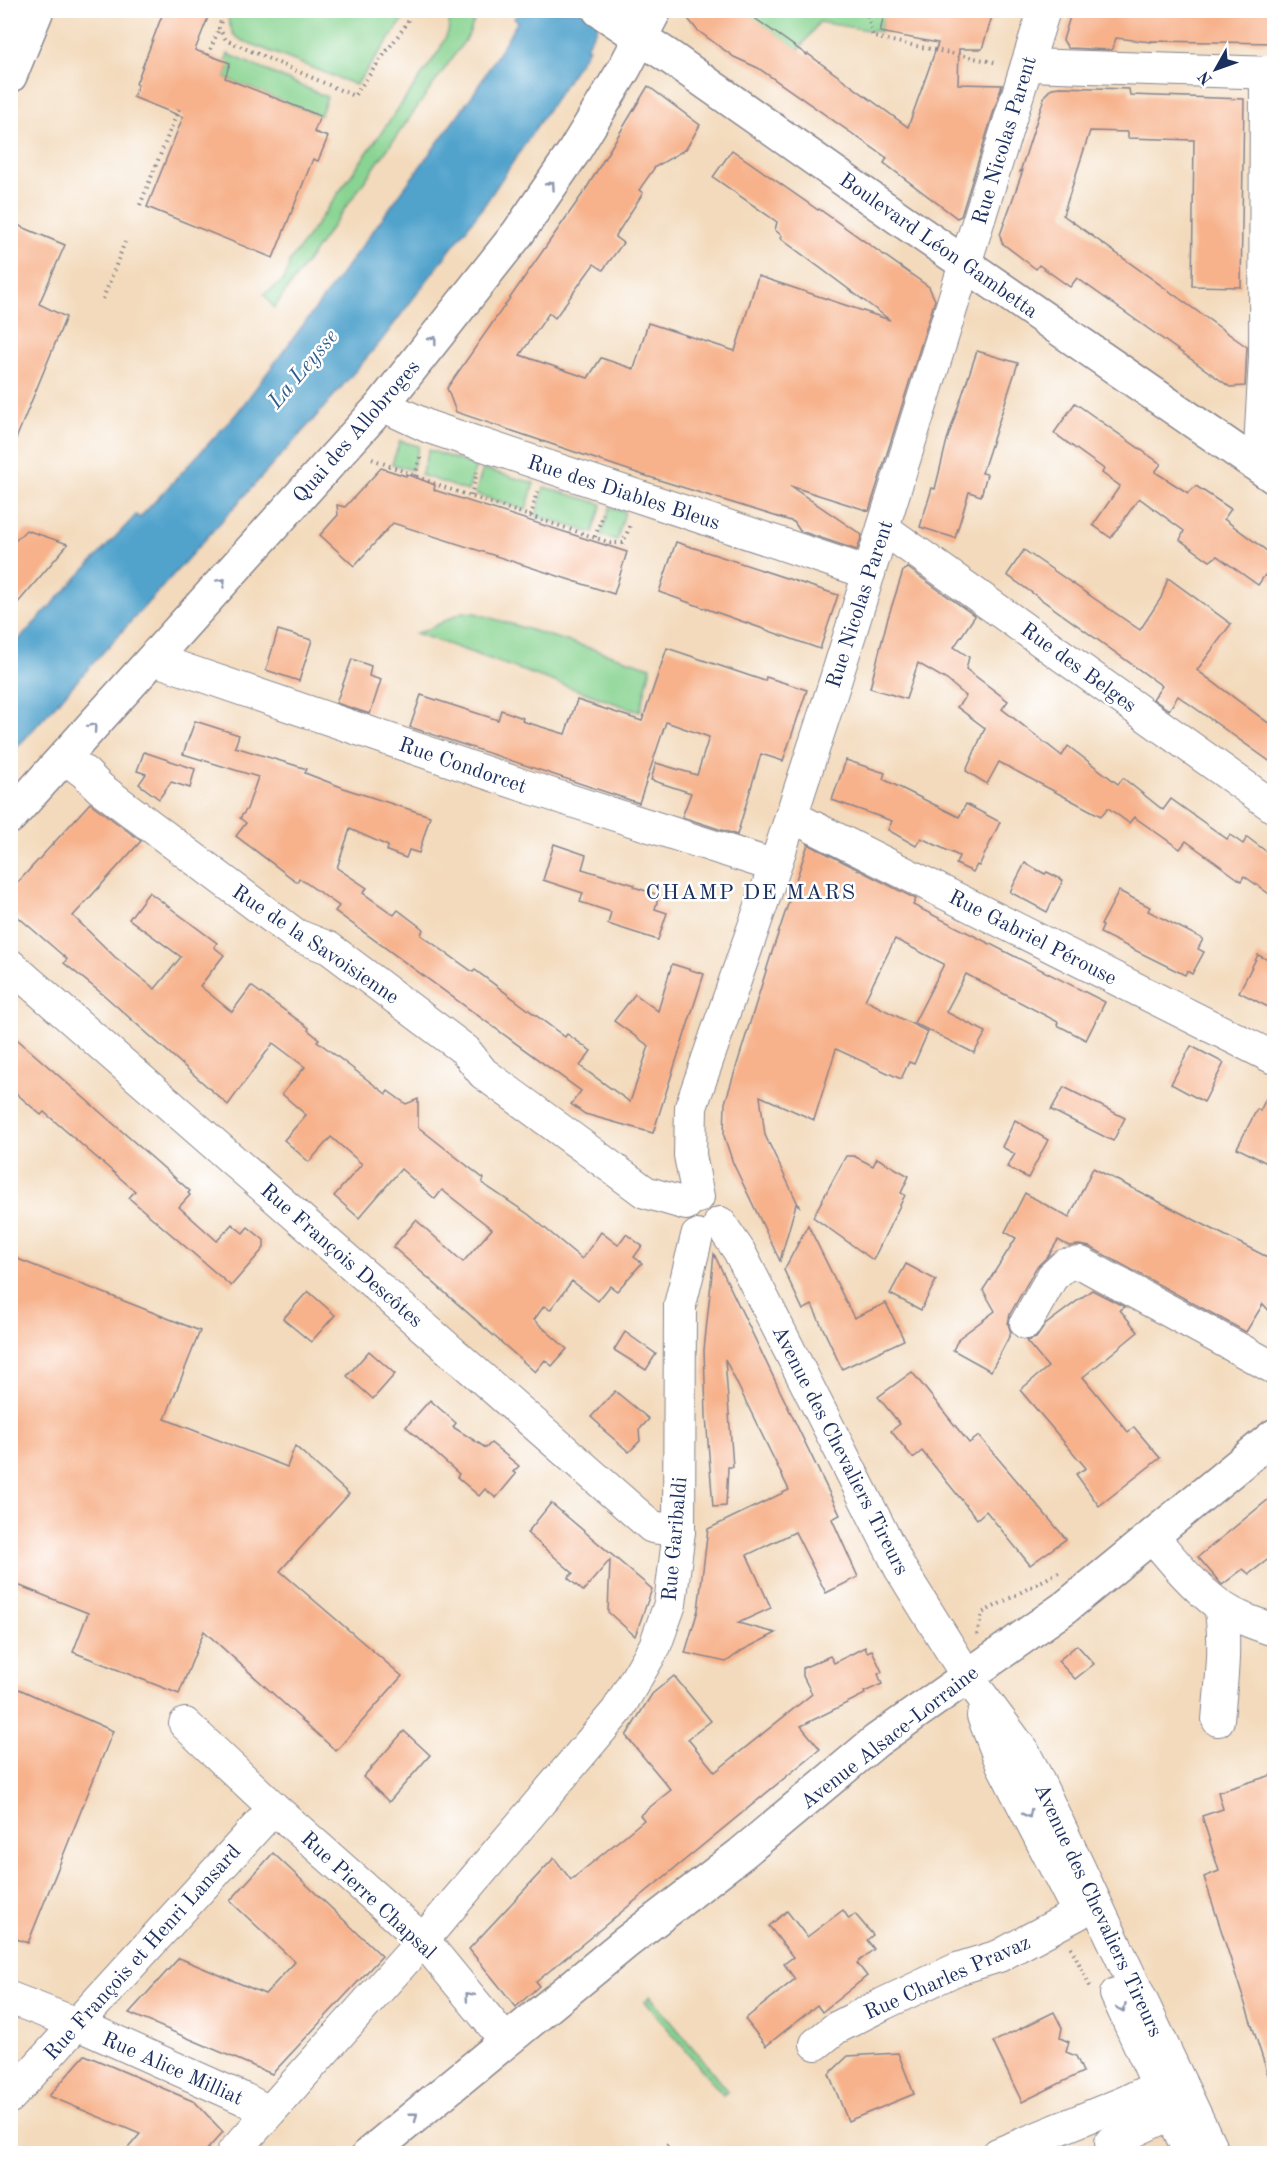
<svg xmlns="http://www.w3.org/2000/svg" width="1285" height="2164" font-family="'Old Standard TT',serif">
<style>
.green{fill:#89d492;stroke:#528278;stroke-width:1.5}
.water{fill:#51a3cc;stroke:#366995;stroke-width:1.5}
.building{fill:#f7b28c}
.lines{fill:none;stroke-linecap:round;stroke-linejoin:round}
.minor-casing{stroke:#87848d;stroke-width:34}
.major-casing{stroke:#87848d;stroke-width:36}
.path{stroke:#87848d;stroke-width:4;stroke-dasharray:1.5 4.5;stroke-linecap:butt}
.minor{stroke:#fff;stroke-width:32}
.major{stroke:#fff;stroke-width:33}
.oneway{stroke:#8d97ae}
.labels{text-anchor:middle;stroke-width:5;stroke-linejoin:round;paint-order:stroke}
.street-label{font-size:21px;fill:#1b2f5e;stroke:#fff}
.water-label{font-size:22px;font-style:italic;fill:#315d8a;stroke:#fff}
.neighbourhood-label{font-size:22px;letter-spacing:1.5px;fill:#1b2f5e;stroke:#fff}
</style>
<rect width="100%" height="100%" fill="#fff"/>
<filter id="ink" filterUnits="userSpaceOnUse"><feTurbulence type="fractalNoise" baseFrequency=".0167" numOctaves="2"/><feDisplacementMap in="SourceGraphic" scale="12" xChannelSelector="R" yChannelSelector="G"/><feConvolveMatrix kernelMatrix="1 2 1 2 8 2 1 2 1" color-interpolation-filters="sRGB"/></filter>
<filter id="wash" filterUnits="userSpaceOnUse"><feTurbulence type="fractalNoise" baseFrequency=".008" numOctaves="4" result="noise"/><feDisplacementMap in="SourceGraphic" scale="24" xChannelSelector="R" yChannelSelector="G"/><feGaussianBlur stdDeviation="1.35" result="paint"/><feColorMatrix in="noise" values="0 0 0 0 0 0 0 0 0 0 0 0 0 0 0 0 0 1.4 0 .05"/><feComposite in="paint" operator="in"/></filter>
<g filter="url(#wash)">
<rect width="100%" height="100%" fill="#f3dabc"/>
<g class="green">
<path d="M232 10H398L406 16 356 85 241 40 233 34 228 19Z"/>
<path d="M451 11H478L468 36 274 308 264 294C279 284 287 282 289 263L439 51 448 32Z"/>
<path d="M743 11H885L880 32 819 22 799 50Z"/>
<path d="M228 54 327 97 320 116 225 78 230 64 225 61Z"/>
<path d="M400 441 419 446 412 470 392 464Z"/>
<path d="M429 450 476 466 468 491 421 475Z"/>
<path d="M483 469 534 483 526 510 475 494Z"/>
<path d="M544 487 602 504 593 533 536 516Z"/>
<path d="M610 507 625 512 617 540 601 536Z"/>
<path d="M462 612 475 613 651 667 640 712 416 633 427 630Z"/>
<path d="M650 1996 728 2091 723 2095 645 2001Z"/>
</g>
<path class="water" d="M520 11H606L586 47 589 48 485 204 381 341 313 420 11 754 10 649 136 515 140 518 144 513 237 413 334 284 474 93 518 21 514 18Z"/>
<g id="blocks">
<g class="building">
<path d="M164 10H211L195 50 230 63 225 78 320 116 314 132 328 137 318 161 313 159 273 258 147 207 183 117 133 97 138 85 136 84Z"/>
<path d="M681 10H743L807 55 808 54 908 127 938 43 880 32 885 10H994L982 49H959L958 84 1002 85 961 216 957 218 884 163 887 158 758 68 734 57 697 30Z"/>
<path d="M1072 10H1275V43L1151 41V42L1116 38 1112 50 1068 48 1063 40Z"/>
<path d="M648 86 700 125 686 149 655 167 639 190 643 193 615 237 623 243 603 270 594 264 555 318 549 313 520 355 588 378 601 358 634 369 648 323 735 351 758 276 890 320 780 238 782 236 775 230 777 222 713 177 732 150 818 210 819 209 929 287 935 300 869 511 790 486 862 535 857 550 800 531 794 522 643 475 456 412 447 388 586 189Z"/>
<path d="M1060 87 1129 89 1130 95 1244 99 1241 287 1192 286 1194 140 1128 138V132L1090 131 1063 215 1247 347 1245 386 1230 387 1077 278 1070 287 1039 265 1036 269 1002 243 1000 235 1023 170 1020 172 1045 95 1052 88Z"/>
<path d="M10 222 65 245 39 304 66 317 11 451Z"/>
<path d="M977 351 1018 363 982 473 987 474 981 496 969 492 955 538 920 527 932 488 935 489 947 440Z"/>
<path d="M1075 403 1161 464 1155 472 1188 493 1196 486 1231 509 1224 519 1275 557V582L1265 575 1258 585 1217 556 1210 561 1180 540 1184 531 1139 498 1111 538 1093 525 1120 486 1102 473 1104 469 1054 433Z"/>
<path d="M381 468 406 476 407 474 435 485 434 490 627 552 614 594 393 523 354 566 320 535 338 515 337 505 345 507Z"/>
<path d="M26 530 68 544 10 612V546Z"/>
<path d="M676 542 838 595 820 649 659 592Z"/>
<path d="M1024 550 1140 630 1161 598 1168 578 1231 624 1197 670 1275 728V765L1178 696 1169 710 1153 699 1162 686 1007 575Z"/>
<path d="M908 568 975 616 954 647 969 657 966 669 1008 701 1002 709 1062 756 1068 746 1118 784 1123 778 1163 810 1171 799 1227 839 1230 835 1243 844 1247 837 1275 858V898L1244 876 1241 881 1186 841 1180 849 1134 817 1129 823 1108 808 1101 816 999 762 987 784 966 771 985 728 957 707 966 696 947 680 918 663 906 699 870 688 887 621 903 571Z"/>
<path d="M278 630 312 640 299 681 266 670Z"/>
<path d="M667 648 765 681 766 677 807 690 783 761 761 754 737 835 682 817 691 793 651 780 656 763 697 775 709 737 666 722 639 803 410 727 421 695 498 720 501 710 523 718 522 721 565 734 577 700 642 721Z"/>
<path d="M352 659 371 666 369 676 381 680 370 714 336 703Z"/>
<path d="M195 721 239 735 235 747 307 769 305 773 349 790 430 816 419 853 409 850 406 858 387 851 388 846 350 829 337 868 367 888 363 893 394 915 398 910 423 929 421 935 473 972 475 970 565 1037 567 1034 591 1051 580 1066 630 1102 649 1046 614 1021 635 994 658 1011 672 964 704 974 653 1133 585 1114 571 1104 581 1091 335 911 339 906 299 878 297 882 236 836 246 823 240 818 247 809 258 777 183 754Z"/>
<path d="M144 752 195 769 190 788 171 782 159 799 139 784 146 774 137 771Z"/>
<path d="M846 760 885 773 883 779 959 817 966 804 1000 822 979 866 977 865 973 872 956 864 959 856 921 838 916 846 888 830 892 821 832 800Z"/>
<path d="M90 803 141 841 73 916 115 957 155 989 181 957 129 919 149 892 217 943 214 947 224 955 200 986 232 1012 251 986 309 1028 308 1030 319 1039 317 1041 386 1094 388 1091 406 1104 418 1099V1127L484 1179 482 1183 528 1214 582 1259 601 1232 618 1245 626 1234 642 1246 634 1257 642 1263 617 1291 610 1286 598 1301 572 1281 550 1310 544 1306 534 1320 567 1349 552 1366 545 1360 535 1372 393 1247 416 1220 463 1262 492 1229 442 1190 435 1199 401 1169 359 1218 334 1196 362 1164 331 1137 309 1162 284 1140 306 1115 282 1094 305 1067 273 1043 228 1105 105 996 64 963 67 959 10 910V891Z"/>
<path d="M554 844 586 855 582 869 635 885 634 887 659 895 655 909 667 913 658 940 608 924 611 912 580 902 583 893 543 880Z"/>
<path d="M808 844 916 899 913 905 1105 1002 1086 1040 1057 1025 1058 1022 966 974 946 1012 986 1032 974 1053 914 1023 944 964 895 939 865 1000 928 1032 914 1064 909 1062 901 1079 836 1049 814 1120 760 1096 765 1135 799 1206 796 1204 780 1261 733 1163 724 1136 725 1103 771 955Z"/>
<path d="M1025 863 1045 874 1047 872 1063 880 1047 912 1010 892Z"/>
<path d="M1119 891 1150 907 1148 911 1203 939 1198 949 1204 952 1192 974 1187 971 1185 975 1100 933 1103 926 1101 925Z"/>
<path d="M1258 955 1275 963V996L1268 1007 1239 992Z"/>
<path d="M10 1033 190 1191 188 1193 190 1195 179 1207 217 1241 232 1224 243 1233 248 1227 264 1240V1248L231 1286 129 1198 135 1191 44 1112 41 1115 10 1088Z"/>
<path d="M1191 1046 1224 1063 1204 1102 1171 1084Z"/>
<path d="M1275 1080V1167L1237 1148 1257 1109 1260 1111Z"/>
<path d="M1064 1087 1125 1118 1113 1141 1051 1110Z"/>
<path d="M1015 1120 1048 1140 1028 1178 1007 1167 1015 1154 1002 1147Z"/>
<path d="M846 1156H854L873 1166 877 1158 909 1176 901 1193 905 1195 873 1260 813 1217Z"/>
<path d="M1093 1168 1275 1261V1317L1263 1304 1246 1332 1090 1247 1079 1245 1069 1246 1058 1240 1049 1255 1036 1268 1010 1314 1008 1324 1011 1333 991 1371 953 1350 959 1338 995 1311 983 1290 1016 1238 1005 1232 1025 1193 1069 1218Z"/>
<path d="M808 1225 854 1318 886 1303 904 1340 842 1369 812 1305 803 1310 784 1270Z"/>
<path d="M714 1254 840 1515 832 1519 858 1577 826 1593 795 1532 747 1555 771 1608 738 1623 776 1633 743 1650 726 1662 685 1653 698 1610 708 1529 789 1490 725 1359 733 1467H728L726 1506 713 1507 706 1416 704 1350Z"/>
<path d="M10 1256 200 1331 165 1419 287 1467 295 1446 349 1494 280 1571 402 1676 336 1751 204 1631 179 1694 73 1652 88 1613 10 1582Z"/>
<path d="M906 1264 936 1280 921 1310 890 1294Z"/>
<path d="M1092 1290 1125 1307 1120 1310 1138 1332 1083 1377 1128 1432 1134 1427 1160 1458 1099 1506 1076 1474 1086 1468 1020 1390 1048 1367 1026 1341 1036 1338 1045 1325Z"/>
<path d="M308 1291 335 1315 311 1342 283 1319Z"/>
<path d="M625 1332 656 1354 646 1370 614 1350Z"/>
<path d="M369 1351 395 1374 373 1399 347 1376Z"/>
<path d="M912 1372 969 1443 979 1436 1066 1539 1030 1565 986 1511 977 1519 922 1451 913 1458 891 1431 900 1424 878 1397Z"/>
<path d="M615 1391 649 1419 639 1430 640 1441 629 1452 600 1427 601 1426 591 1417Z"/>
<path d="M430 1400 456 1423 453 1427 486 1448 491 1443 519 1466 513 1472 516 1474 496 1498 485 1489 479 1496 457 1477 459 1474 406 1427Z"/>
<path d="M1275 1494V1554L1249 1574 1243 1569 1222 1585 1198 1557Z"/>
<path d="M551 1503 652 1589 635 1636 608 1612 610 1560 583 1591 568 1578 573 1573 527 1533Z"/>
<path d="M1077 1645 1094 1664 1075 1679 1058 1661Z"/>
<path d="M865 1647 867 1652 872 1650 882 1672 878 1674 882 1684 864 1692 865 1694 801 1726 820 1749 536 1982 539 1986 516 2007 469 1949 554 1858 571 1880 644 1820 640 1815 671 1790 626 1736 652 1694 674 1676 711 1721 688 1739 715 1772 812 1694 803 1676V1668L830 1656 834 1663Z"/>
<path d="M10 1685 113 1731 28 1943 10 1937Z"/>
<path d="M404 1731 430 1755 389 1802 363 1777Z"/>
<path d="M1275 1774V2080L1270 2081 1204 1877 1219 1871 1202 1816 1223 1809 1218 1792Z"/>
<path d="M273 1853 382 1956 272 2074 129 2013 179 1958 265 1994 295 1962 230 1901Z"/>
<path d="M843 1910 849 1919 855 1914 873 1935 867 1940 874 1949 857 1963 867 1976 822 2012 817 2005 766 2046 745 2019 795 1979 784 1964 793 1957 769 1926 787 1911 807 1937Z"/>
<path d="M1054 2012 1062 2028 1060 2038 1069 2042 1066 2052 1076 2056 1083 2072 1022 2102 993 2042Z"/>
<path d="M898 2053 914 2094 848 2121 829 2074 848 2056Z"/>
<path d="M85 2055 195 2102 223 2132 203 2154H123L140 2134 49 2096Z"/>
</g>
</g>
</g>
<g filter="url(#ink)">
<use href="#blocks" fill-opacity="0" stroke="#87848d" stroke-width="1.5"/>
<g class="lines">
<g class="minor-casing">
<g id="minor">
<path d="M1027 65 1274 73"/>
<path d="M382 405 429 427 869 573"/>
<path d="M1259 466 1265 358 1266 72"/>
<path d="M883 528 1274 807"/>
<path d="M157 653 165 663 525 786 775 866"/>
<path d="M65 758 85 773 100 788 296 935 329 948 465 1050 483 1073 645 1192 686 1204"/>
<path d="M791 816 1274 1058"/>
<path d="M10 965 652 1527 679 1531"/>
<path d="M698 1197 690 1155 691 1107 775 866 835 682 1044 10"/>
<path d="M720 1223 739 1251 900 1568 967 1676 1023 1751 1032 1768 1214 2154"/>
<path d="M1026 1323 1052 1277 1065 1265 1081 1263 1274 1368"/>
<path d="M1153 1537C1173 1561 1193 1586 1219 1605 1235 1617 1256 1624 1274 1630"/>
<path d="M983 1716 1001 1762 1076 1908"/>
<path d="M1218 1720C1221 1682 1227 1644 1220 1606"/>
<path d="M185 1724 274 1808 423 1940 506 2041"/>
<path d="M1116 1994 1190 2154"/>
<path d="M10 1998 77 2024 244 2099 269 2112"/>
<path d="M816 2044 836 2028 883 2004 957 1969 999 1956 1079 1913"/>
<path d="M10 2097 274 1808"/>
<path d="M1111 2142 1189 2105"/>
<path d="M232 2154 423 1940 617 1711 655 1646 670 1604 679 1531 680 1305 697 1236"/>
<path d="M998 2154 1125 2102 1176 2077"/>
</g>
</g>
<g class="major-casing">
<g id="major">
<path d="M599 10 671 58 900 219 1274 477"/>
<path d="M10 76 37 10"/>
<path d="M10 817 382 405 518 233 573 153 624 69 655 10"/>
<path d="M369 2154 624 1944 741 1854 876 1741 1067 1606 1274 1436"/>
</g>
</g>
<g class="path">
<path d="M224 10 219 28 226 40 354 96 408 22 409 10"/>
<path d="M867 10 873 37 998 63"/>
<path d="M208 55 219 29"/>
<path d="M140 205 180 106"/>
<path d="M103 299 125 242"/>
<path d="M372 459 446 488 611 543H623L631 523"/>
<path d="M415 476 421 454"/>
<path d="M471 496 477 472"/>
<path d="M531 516 537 491"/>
<path d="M595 537 603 514"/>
<path d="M977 1635 982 1613 1059 1572"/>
<path d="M1071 1947 1090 1986"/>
<path d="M658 2154 669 2144"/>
</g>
<use href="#minor" class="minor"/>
<use href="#major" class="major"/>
</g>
<defs><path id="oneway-chevron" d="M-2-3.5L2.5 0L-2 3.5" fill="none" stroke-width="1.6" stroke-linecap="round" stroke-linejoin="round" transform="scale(1.5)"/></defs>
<g class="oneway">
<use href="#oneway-chevron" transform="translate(551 185) rotate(-55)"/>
<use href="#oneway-chevron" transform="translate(433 340) rotate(-52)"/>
<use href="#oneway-chevron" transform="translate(222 582) rotate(-47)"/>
<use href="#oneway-chevron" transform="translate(93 727) rotate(-49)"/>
<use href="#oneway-chevron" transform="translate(1028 1814) rotate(63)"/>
<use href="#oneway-chevron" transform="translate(469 1996) rotate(-130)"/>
<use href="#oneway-chevron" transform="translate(1122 2008) rotate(66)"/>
<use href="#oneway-chevron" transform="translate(414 2116) rotate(-39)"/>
</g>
</g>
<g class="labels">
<g class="street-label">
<text transform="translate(1004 140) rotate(-73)" y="7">Rue Nicolas Parent</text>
<text transform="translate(939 245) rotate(35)" y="7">Boulevard Léon Gambetta</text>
<text transform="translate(356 431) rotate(-49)" y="7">Quai des Allobroges</text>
<text transform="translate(624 492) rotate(18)" y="7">Rue des Diables Bleus</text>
<text transform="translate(859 604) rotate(-72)" y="7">Rue Nicolas Parent</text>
<text transform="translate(1079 667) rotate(36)" y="7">Rue des Belges</text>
<text transform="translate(463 765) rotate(19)" y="7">Rue Condorcet</text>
<text transform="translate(1033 937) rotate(27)" y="7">Rue Gabriel Pérouse</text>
<text transform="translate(316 944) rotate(34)" y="7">Rue de la Savoisienne</text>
<text transform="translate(342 1255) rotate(41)" y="7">Rue François Descôtes</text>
<text transform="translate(841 1450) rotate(63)" y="7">Avenue des Chevaliers Tireurs</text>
<text transform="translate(674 1539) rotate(-85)" y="7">Rue Garibaldi</text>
<text transform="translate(889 1737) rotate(-38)" y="7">Avenue Alsace-Lorraine</text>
<text transform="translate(369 1895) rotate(43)" y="7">Rue Pierre Chapsal</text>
<text transform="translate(1099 1910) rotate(65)" y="7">Avenue des Chevaliers Tireurs</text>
<text transform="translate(142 1952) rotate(-48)" y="7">Rue François et Henri Lansard</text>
<text transform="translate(947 1977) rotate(-24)" y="7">Rue Charles Pravaz</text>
<text transform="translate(173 2068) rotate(24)" y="7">Rue Alice Milliat</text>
</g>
<g class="water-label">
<text transform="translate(302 368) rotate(-50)" y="8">La Leysse</text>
</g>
<g class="neighbourhood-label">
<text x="751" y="899">CHAMP DE MARS</text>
</g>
</g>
<rect width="1285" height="2164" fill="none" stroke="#fff" stroke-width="36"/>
<g transform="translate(1216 69) rotate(230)" stroke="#ffffff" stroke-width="4.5" paint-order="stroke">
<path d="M0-4.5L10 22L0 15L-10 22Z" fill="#1b2f5e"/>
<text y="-9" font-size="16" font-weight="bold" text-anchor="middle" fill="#1b2f5e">N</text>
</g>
</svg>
